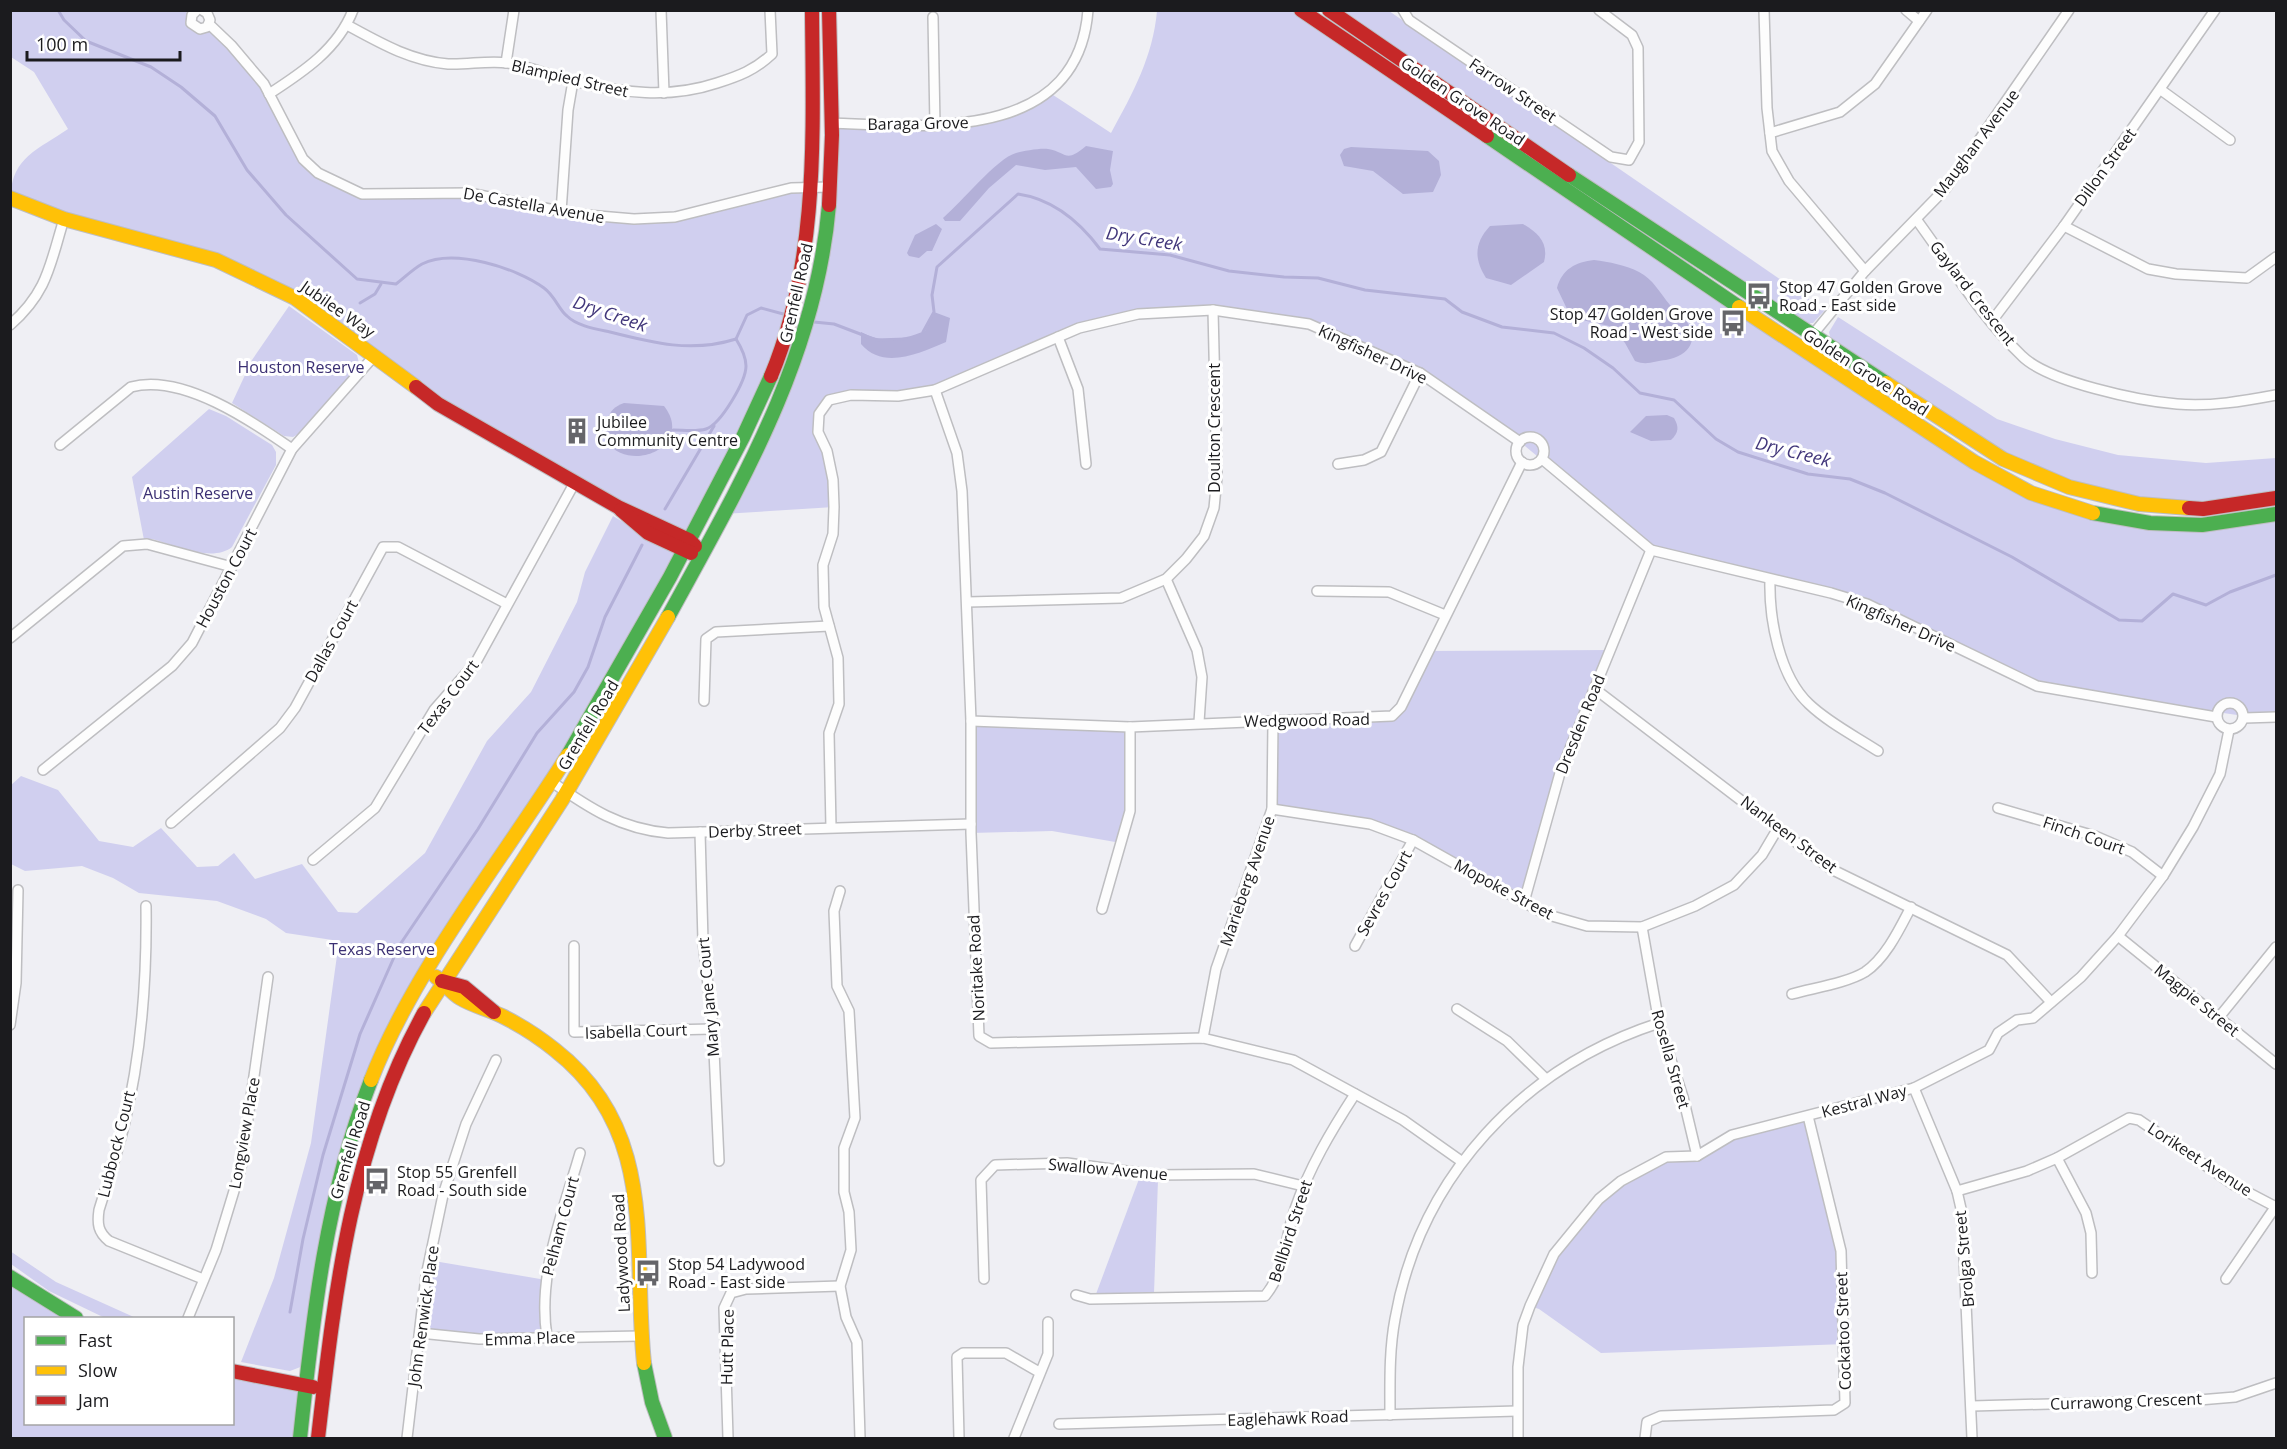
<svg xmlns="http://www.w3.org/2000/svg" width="2287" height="1449" font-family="'Open Sans',sans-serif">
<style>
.green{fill:#d0cfef}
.water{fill:#b3b0d8}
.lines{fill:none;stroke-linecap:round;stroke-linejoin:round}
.stream{stroke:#b3b0d8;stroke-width:3}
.street-casing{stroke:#bebec1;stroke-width:12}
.fast-casing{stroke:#bebec1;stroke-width:16}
.slow-casing{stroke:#bebec1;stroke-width:16}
.jam-casing{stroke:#bebec1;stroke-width:16}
.street{stroke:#fdfdfd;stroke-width:9}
.fast{stroke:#4caf50;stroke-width:14}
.slow{stroke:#ffc107;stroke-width:14}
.jam{stroke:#c62828;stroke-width:14}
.labels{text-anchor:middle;stroke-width:6;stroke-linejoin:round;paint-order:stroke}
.street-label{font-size:16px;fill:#1b1b1e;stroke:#fff}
.poi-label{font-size:16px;fill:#1b1b1e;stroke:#fff;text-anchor:start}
.park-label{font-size:16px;fill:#3b3073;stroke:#fff}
.water-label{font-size:18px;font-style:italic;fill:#41367a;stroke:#fff}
</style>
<rect width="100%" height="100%" fill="#efeff4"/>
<g class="green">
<path d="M183 10 207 27 264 84 303 159 362 194 448 192 555 210 675 217 811 187 786 335 689 540 438 404 295 298 216 260 11 198C10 158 39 149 68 129L34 72 11 57V11Z"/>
<path d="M1157 11H1300L2031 493 2150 523 2276 514V716H2244L2037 686 1867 604 1651 550 1520 442 1420 373 1309 324 1214 310 1138 314 1058 337 935 390 829 400C810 426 820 425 827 451 833 468 832 489 834 507L723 514 742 479 816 293 832 123 935 126 1017 112 1047 91 1111 133C1133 93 1153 56 1157 11Z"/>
<path d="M1336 11H1389L1825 310 1813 323H1802Z"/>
<path d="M289 306 357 355 359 363 356 371 302 432 293 437 284 436 232 403 252 360Z"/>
<path d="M1838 317 1997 419 2055 439 2118 455 2206 463 2276 458V493L2183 503 2136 499 2071 483 2005 455 1831 341 1829 332Z"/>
<path d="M209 409 226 416 272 445 276 452V465L232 547C212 563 175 545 152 539L144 540 132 477Z"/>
<path d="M613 516 675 553 612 670 547 779 420 969 393 1020 358 1100 303 1366 290 1371 241 1362 274 1278 311 1143 339 941 286 933 266 919 217 901 139 893 113 878 82 866 25 871 11 864 10 786 21 776 58 790 99 841 133 847 161 828 197 867 218 866 234 853 255 879 302 864 338 912 357 913 425 853 487 741 531 692 577 602 585 572Z"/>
<path d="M1609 650 1560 773 1524 902 1413 840 1370 824 1272 809 1273 722 1392 716 1428 651Z"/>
<path d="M971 721 1130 727V811L1121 843 1052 831 971 833Z"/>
<path d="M1808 1116 1836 1222 1845 1344 1601 1353 1539 1309 1530 1306 1554 1254 1599 1199 1651 1164 1686 1157 1717 1144Z"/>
<path d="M1139 1179 1158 1180 1154 1293 1096 1294Z"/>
<path d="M10 1251 56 1282 136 1318H105L49 1291 11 1264Z"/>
<path d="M428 1260 546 1280 547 1337 420 1333Z"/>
<path d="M10 1277 76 1318H26V1424H232L233 1371 306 1386 300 1438H11Z"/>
</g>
<g class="water">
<path d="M1086 146 1113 151 1110 170 1113 184 1111 187 1096 189 1076 167 1045 170 1016 165 989 188 960 221H945L943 218C961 203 997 158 1016 153 1024 151 1040 148 1048 149 1067 152 1065 164 1086 146Z"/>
<path d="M1351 147 1428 151 1439 161 1441 175 1433 192 1403 194 1373 171 1344 166 1340 155 1344 149Z"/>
<path d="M936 224 942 229 932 251H927L919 258 909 256 907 253 915 235Z"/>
<path d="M1523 224C1538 233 1549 243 1544 262L1511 285 1486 278C1474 259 1474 243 1490 226Z"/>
<path d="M1594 260C1609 262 1626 265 1639 272 1653 279 1660 293 1670 305 1674 310 1680 313 1684 318 1701 338 1690 356 1666 360 1654 361 1647 366 1635 361L1625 343 1616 332 1609 326 1582 320 1567 309 1557 288C1562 269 1576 262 1594 260Z"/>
<path d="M934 312 950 318 946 342C918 354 883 370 861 344V332C884 344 901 340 925 331Z"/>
<path d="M624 403 664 406C694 444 634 475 606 442 605 424 606 409 624 403Z"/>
<path d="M1667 415 1674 418C1679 427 1679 432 1671 440L1651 441 1630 432 1646 416Z"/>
</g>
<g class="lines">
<g class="stream">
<path d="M58 10 64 20 86 41 151 67 181 87 215 116 247 170 286 215 357 279 396 284C404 278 413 269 422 264 454 248 517 268 544 288 555 296 559 310 567 316 577 326 596 329 610 332 653 343 692 353 736 339L747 315 761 308 787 315"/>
<path d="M360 303 375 294 381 284"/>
<path d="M814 322 834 324 876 340 906 339"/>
<path d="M923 332 934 312 932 295 937 267 1018 194C1053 199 1079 221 1100 249L1170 255 1229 271 1284 277 1318 278 1365 290 1445 299 1462 312 1502 327 1554 333 1584 348 1613 368 1640 393 1674 400 1716 439 1738 452 1808 474 1850 479 1885 493 2012 557 2119 620 2142 621 2173 594 2206 605 2230 592 2276 575"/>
<path d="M673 430C683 430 697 432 706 429 721 424 746 381 746 366 746 356 741 347 736 339"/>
<path d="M665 509 714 426"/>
<path d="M290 1312 303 1239 323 1155 360 1034 387 973 399 946 478 829 537 733 574 692 588 667 605 617 642 545"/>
</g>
<g class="street-casing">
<g id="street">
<path d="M197 10 192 15 191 23 200 29 207 27 210 20 207 13 202 10"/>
<path d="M661 10 664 93"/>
<path d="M1403 10 1409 20 1611 157 1629 160 1639 142 1638 48 1632 35 1599 10"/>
<path d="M1764 10 1767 108 1772 151 1789 181 1865 271"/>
<path d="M1906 10 1919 21"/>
<path d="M933 17 935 126"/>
<path d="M209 24 231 45 264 84 303 159 318 173 362 194 469 193 575 214 634 219 675 217 791 188 830 187"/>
<path d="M347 25C380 43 411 61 448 64 468 65 488 60 508 63 530 67 552 76 573 81 622 93 669 99 717 83 739 76 755 70 772 54L770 10"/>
<path d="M506 63 514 10"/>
<path d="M2161 90 2230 140"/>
<path d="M269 94C303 72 338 49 353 10"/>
<path d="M832 123C927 127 1078 142 1088 10"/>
<path d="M1770 133 1840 112 1875 84 1927 10"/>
<path d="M561 212 568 110 573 81"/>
<path d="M1916 219C1950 265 1981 317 2022 356 2048 382 2140 401 2177 404 2210 407 2244 401 2276 395"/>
<path d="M2064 226 2148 269 2176 274 2247 278 2276 257"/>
<path d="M1992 321 2064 226 2215 10"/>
<path d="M10 325C48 292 50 264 64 219"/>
<path d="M1058 337 1078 389 1086 464"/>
<path d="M1801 349 1865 271 1946 188 2069 10"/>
<path d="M935 390 957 453 962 491 971 721V833L979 1036 991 1043 1203 1038 1293 1060 1403 1120 1461 1161"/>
<circle cx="1530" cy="451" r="14"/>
<path d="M60 445 131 387C182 373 252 421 292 449"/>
<path d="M1542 459 1651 550 1831 593 1867 604 2037 686 2216 717"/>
<path d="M1338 464 1364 460 1381 452 1420 373"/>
<path d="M1166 579 1197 650 1202 677 1199 722"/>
<path d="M1770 580C1769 618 1779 676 1809 704 1829 723 1855 736 1878 751"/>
<path d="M1317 591 1389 592 1445 615"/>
<path d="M967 602 1121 598 1166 579 1186 559 1204 536 1214 508 1217 477 1213 310"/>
<path d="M10 638 123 546 147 544 232 567"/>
<path d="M1595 689 1831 869 2007 955 2051 1002"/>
<path d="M704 701 706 639 716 632 829 626"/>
<circle cx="2230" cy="716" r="13"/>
<path d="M2244 718 2276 717"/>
<path d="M971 721 1130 727 1392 716 1401 707 1522 462"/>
<path d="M43 770 172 666 192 643 292 449 375 355"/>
<path d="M552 782C589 808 621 829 668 833L971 824"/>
<path d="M1998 808 2095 836 2132 852 2163 876"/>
<path d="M1272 809 1370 824 1413 840 1545 914 1587 926 1642 927 1695 906 1734 885 1762 855 1778 828"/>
<path d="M171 823 280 728 295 708 383 547H398L507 604"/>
<path d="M831 827 829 733 839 704 838 658 824 607 823 565 833 534 834 507 833 480 827 451 818 432 819 414 829 400 851 395 898 396 935 390 1079 328 1138 314 1213 310 1309 324 1420 373 1520 442"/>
<path d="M700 832 703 941 713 1029 719 1161"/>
<path d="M313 860 375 808 434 710 476 662 575 482"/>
<path d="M840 891 834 911 837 986 849 1011 855 1118 844 1148V1192L849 1212 851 1250 840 1286 846 1317 857 1342 860 1438"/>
<path d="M1524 902 1560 773 1651 550"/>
<path d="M146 906C147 980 141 1058 123 1130 116 1157 107 1184 99 1210 97 1224 98 1232 109 1241L203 1279"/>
<path d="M1102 909 1130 811V727"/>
<path d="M1642 927 1659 1023 1683 1097 1697 1156"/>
<path d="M2118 936 2276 1064"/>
<path d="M574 946V1032L713 1029"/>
<path d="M1355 946 1413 840"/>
<path d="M1792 994C1813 988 1847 983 1865 972 1886 958 1900 928 1911 907"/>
<path d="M1457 1009 1507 1041 1546 1079"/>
<path d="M2220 1016 2276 947"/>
<path d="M10 1025 16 983 18 890"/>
<path d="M1203 1038 1216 969 1272 809 1273 722"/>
<path d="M1914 1088 1957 1191 1962 1213 1972 1438"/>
<path d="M2057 1158 2086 1213 2091 1233 2092 1273"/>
<path d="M1957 1191 2027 1171 2057 1158 2129 1118 2139 1120 2234 1185 2276 1207"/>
<path d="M984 1279 981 1180 995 1165 1067 1163 1156 1175 1254 1174 1303 1186"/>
<path d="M2226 1279 2276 1206"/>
<path d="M1076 1295 1090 1299 1265 1296C1286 1271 1284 1239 1295 1209 1309 1168 1331 1131 1355 1094"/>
<path d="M188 1318 216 1250 241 1168 268 977"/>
<path d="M420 1333 479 1339 641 1336"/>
<path d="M547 1337C537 1274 563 1212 580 1153"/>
<path d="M1972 1406 2199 1400 2235 1397 2276 1383"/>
<path d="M1390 1415C1390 1382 1389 1351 1395 1319 1420 1177 1523 1067 1659 1023"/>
<path d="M1059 1424 1517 1411"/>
<path d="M407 1438 426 1276 443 1195 466 1124 496 1060"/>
<path d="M728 1438 724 1308 731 1293 746 1289 840 1286"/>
<path d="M959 1438 957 1357 963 1353H1006L1039 1372"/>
<path d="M1014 1438 1048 1354V1322"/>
<path d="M1518 1438V1367L1523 1325 1530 1306 1554 1254 1599 1199 1621 1181 1666 1157 1697 1156 1732 1135 1914 1088 1989 1050 1998 1033 2017 1020 2033 1018 2081 977 2118 936 2163 876 2193 827 2220 774 2229 730"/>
<path d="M1645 1438 1647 1422 1661 1416 1834 1410 1845 1403 1841 1251 1808 1116"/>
</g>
</g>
<g class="fast-casing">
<g id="fast">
<path d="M1487 136 1739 307"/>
<path d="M1569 175 1886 383"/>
<path d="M2093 513 2150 523 2202 525 2276 514"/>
<path d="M668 617C740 485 816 358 829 205"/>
<path d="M568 755 670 577 743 437 771 376"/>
<path d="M10 1277 76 1318"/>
<path d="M644 1363 652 1402 665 1438"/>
<path d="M300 1438C313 1316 326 1196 371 1080"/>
</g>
</g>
<g class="slow-casing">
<g id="slow">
<path d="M10 198 64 219 216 260 295 298 416 387"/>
<path d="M1739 307 1974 462 2031 493 2093 513"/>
<path d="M1886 383 2003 459 2069 487 2139 504 2189 508"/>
<path d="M436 977C445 983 450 992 460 998 473 1006 488 1009 502 1016 520 1025 539 1037 555 1050 660 1132 632 1249 644 1363"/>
<path d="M424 1013 562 800 668 617"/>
<path d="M371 1080C414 969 504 857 568 755"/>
</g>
</g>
<g class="jam-casing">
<g id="jam">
<path d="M829 10 832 135 829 205"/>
<path d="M1301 10 1487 136"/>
<path d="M1329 10 1569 175"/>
<path d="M771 376C819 261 813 132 812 10"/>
<path d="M416 387 438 404 618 507 689 540 695 546"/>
<path d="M2189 508 2203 509 2276 498"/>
<path d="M621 510 648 533 691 553"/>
<path d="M442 981 464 987 494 1012"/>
<path d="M232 1371 313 1387"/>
<path d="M318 1438C335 1291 351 1145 424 1013"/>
</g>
</g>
<use href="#street" class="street"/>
<use href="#fast" class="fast"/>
<use href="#slow" class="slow"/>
<use href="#jam" class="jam"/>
</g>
<defs>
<g id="bus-bare" transform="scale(2.07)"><path d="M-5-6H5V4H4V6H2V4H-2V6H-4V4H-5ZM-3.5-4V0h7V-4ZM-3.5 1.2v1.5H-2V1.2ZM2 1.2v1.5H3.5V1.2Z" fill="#656569" stroke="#fff" stroke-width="2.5" paint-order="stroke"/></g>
<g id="building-bare" transform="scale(2.07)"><path d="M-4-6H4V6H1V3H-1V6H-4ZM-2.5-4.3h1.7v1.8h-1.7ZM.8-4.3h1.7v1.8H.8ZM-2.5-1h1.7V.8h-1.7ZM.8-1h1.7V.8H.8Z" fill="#656569" stroke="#fff" stroke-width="2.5" paint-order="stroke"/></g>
</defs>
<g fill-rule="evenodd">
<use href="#bus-bare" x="1759" y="296"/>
<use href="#bus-bare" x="1733" y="323"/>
<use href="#building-bare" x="577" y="431"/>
<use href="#bus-bare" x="377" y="1181"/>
<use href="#bus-bare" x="648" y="1273"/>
</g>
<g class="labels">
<g class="street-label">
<text transform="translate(570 78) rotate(13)" y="6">Blampied Street</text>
<text transform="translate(1513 90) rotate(34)" y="6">Farrow Street</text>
<text transform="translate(1463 101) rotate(34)" y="6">Golden Grove Road</text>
<text transform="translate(918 123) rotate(-1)" y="6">Baraga Grove</text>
<text transform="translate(1976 143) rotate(-53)" y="6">Maughan Avenue</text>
<text transform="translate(2105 167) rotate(-54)" y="6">Dillon Street</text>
<text transform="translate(534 205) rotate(10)" y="6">De Castella Avenue</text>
<text transform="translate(796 293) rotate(-77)" y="6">Grenfell Road</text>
<text transform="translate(1973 293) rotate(52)" y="6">Gaylard Crescent</text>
<text transform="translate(338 309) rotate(35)" y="6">Jubilee Way</text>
<text transform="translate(1373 354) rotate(25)" y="6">Kingfisher Drive</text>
<text transform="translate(1866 372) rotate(33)" y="6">Golden Grove Road</text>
<text transform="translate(1214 428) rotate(-90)" y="6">Doulton Crescent</text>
<text transform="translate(226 578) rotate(-62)" y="6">Houston Court</text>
<text transform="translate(1901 623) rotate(24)" y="6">Kingfisher Drive</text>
<text transform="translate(331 641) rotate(-61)" y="6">Dallas Court</text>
<text transform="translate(448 697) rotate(-53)" y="6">Texas Court</text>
<text transform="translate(1307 720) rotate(-1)" y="6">Wedgwood Road</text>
<text transform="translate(1580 724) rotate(-68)" y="6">Dresden Road</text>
<text transform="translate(588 725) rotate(-59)" y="6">Grenfell Road</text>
<text transform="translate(755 830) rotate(-2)" y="6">Derby Street</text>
<text transform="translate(1789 834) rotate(37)" y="6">Nankeen Street</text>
<text transform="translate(2084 835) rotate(19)" y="6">Finch Court</text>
<text transform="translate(1247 881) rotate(-71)" y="6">Marieberg Avenue</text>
<text transform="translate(1504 889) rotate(28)" y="6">Mopoke Street</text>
<text transform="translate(1384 893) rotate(-61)" y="6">Sevres Court</text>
<text transform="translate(976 968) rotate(-93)" y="6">Noritake Road</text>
<text transform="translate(708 997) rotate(-95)" y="6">Mary Jane Court</text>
<text transform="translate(2197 1000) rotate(39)" y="6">Magpie Street</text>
<text transform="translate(636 1031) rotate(-2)" y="6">Isabella Court</text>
<text transform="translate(1671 1059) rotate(74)" y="6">Rosella Street</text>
<text transform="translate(1864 1101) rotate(-15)" y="6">Kestral Way</text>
<text transform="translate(244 1133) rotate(-80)" y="6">Longview Place</text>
<text transform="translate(116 1144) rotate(-76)" y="6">Lubbock Court</text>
<text transform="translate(350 1150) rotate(-73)" y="6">Grenfell Road</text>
<text transform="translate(2200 1159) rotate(33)" y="6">Lorikeet Avenue</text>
<text transform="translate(1108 1169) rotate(5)" y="6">Swallow Avenue</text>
<text transform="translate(560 1226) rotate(-75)" y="6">Pelham Court</text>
<text transform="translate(1290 1231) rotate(-72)" y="6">Bellbird Street</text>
<text transform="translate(621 1253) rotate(-93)" y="6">Ladywood Road</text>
<text transform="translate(1964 1259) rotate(-95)" y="6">Brolga Street</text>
<text transform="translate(423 1316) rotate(-82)" y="6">John Renwick Place</text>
<text transform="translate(1843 1331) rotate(-92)" y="6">Cockatoo Street</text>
<text transform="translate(530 1338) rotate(-2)" y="6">Emma Place</text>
<text transform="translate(727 1347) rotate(-89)" y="6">Hutt Place</text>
<text transform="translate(2126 1401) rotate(-2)" y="6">Currawong Crescent</text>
<text transform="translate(1288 1418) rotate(-2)" y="6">Eaglehawk Road</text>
</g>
<g class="poi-label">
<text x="1779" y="293">Stop 47 Golden Grove<tspan x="1779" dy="18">Road - East side</tspan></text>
<text x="1713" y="320" text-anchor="end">Stop 47 Golden Grove<tspan x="1713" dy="18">Road - West side</tspan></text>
<text x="597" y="428">Jubilee<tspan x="597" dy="18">Community Centre</tspan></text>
<text x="397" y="1178">Stop 55 Grenfell<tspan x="397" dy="18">Road - South side</tspan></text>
<text x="668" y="1270">Stop 54 Ladywood<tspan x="668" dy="18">Road - East side</tspan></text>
</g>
<g class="park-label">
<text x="301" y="373">Houston Reserve</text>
<text x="198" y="499">Austin Reserve</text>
<text x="382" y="955">Texas Reserve</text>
</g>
<g class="water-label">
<text transform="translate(1144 239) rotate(9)" y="6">Dry Creek</text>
<text transform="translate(610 314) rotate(19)" y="6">Dry Creek</text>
<text transform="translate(1793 452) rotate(14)" y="6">Dry Creek</text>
</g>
</g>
<rect width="2287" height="1449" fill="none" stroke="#1b1b1e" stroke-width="24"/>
<rect x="24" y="1317" width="210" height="108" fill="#ffffff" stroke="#a4a4a5" stroke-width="1.5"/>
<rect x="36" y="1336" width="30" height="9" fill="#4caf50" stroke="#a4a4a5" stroke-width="1.5"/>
<text x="78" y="1347" font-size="18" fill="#1b1b1e">Fast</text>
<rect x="36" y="1366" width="30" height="9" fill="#ffc107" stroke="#a4a4a5" stroke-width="1.5"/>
<text x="78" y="1377" font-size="18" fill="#1b1b1e">Slow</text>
<rect x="36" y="1396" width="30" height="9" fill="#c62828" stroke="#a4a4a5" stroke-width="1.5"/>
<text x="78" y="1407" font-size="18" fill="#1b1b1e">Jam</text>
<path d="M27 51v9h153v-9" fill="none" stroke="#1b1b1e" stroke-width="3"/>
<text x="36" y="51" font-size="18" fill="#1b1b1e" stroke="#ffffff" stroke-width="4.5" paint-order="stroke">100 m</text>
</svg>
